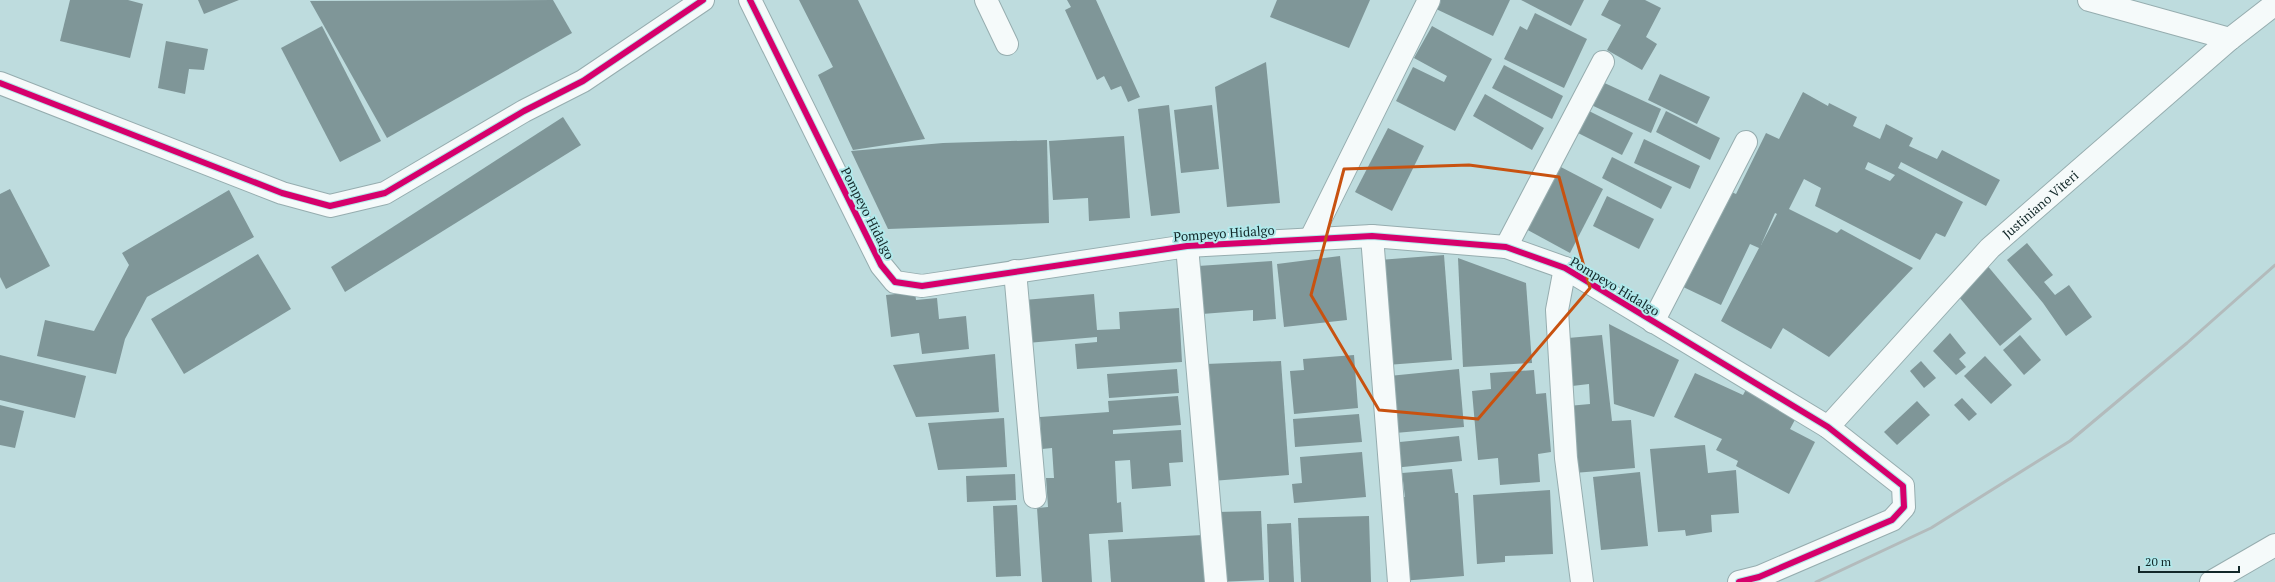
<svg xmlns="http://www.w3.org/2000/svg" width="2275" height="582" font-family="'PT Serif',serif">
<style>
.building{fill:#7f9698;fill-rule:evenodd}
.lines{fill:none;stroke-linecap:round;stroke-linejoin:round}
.minor-casing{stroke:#96adaf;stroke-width:24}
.minor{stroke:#f5fafa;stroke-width:22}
.rail{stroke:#b3bbbc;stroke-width:3}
.cycleway-casing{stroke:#b1e9eb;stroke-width:8}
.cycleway{stroke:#d6006c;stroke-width:6}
.marked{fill:none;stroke:#c85210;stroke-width:3;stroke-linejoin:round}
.labels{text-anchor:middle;stroke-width:4;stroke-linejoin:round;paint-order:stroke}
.street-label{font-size:13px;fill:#122829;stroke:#b1e9eb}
</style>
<rect width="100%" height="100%" fill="#bedcde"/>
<g class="building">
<path d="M70 0H128L143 4 130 58 60 41Z"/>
<path d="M198 0H239L204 14Z"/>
<path d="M553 0 572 33 387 138 310 1Z"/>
<path d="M799 0H858L925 139 853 150 818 75 833 67Z"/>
<path d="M1067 0H1096L1140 97 1128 102 1121 86 1111 90 1104 76 1097 80 1065 10 1071 7Z"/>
<path d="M1277 0H1370L1349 48 1270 17Z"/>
<path d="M1438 0H1510L1493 36 1434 8Z"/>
<path d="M1521 0H1584L1571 26Z"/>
<path d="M1609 0H1645L1661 8 1646 37 1657 44 1642 70 1607 50 1621 25 1601 15Z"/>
<path d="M1535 13 1587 39 1564 88 1504 59 1520 26 1527 30Z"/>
<path d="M322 26 381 141 340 162 281 48Z"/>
<path d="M1432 26 1492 59 1455 131 1396 101 1413 67 1444 82 1447 76 1414 58Z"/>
<path d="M166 41 208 49 204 70 189 69 185 94 158 88Z"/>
<path d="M1266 62 1280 203 1227 207 1215 87Z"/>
<path d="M1504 65 1563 96 1552 119 1492 88Z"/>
<path d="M1660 74 1710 97 1697 124 1648 100Z"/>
<path d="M1598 80 1661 109 1651 133 1587 103Z"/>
<path d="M1803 92 1828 106 1829 103 1857 117 1853 126 1880 139 1886 124 1913 138 1909 146 1937 159 1942 150 2000 180 1986 206 1901 162 1898 168 1963 202 1945 237 1936 233 1920 260 1815 206 1821 188 1804 179 1789 209 1837 233 1841 229 1913 268 1829 357 1783 328 1771 349 1721 321 1759 248 1750 244 1721 305 1679 285 1727 190 1736 194 1766 133 1779 139ZM1868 162 1895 175 1890 181 1865 169ZM1775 213 1777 214 1761 245Z"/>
<path d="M1485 94 1544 128 1532 150 1473 116Z"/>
<path d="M1169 105 1180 213 1151 216 1138 109Z"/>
<path d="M1212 105 1219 169 1181 173 1174 110Z"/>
<path d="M1585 109 1633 133 1622 155 1574 131Z"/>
<path d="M1666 111 1720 138 1710 160 1656 132Z"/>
<path d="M563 117 581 145 345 292 331 267Z"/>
<path d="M1388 128 1424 146 1392 211 1355 192Z"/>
<path d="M1124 136 1130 218 1089 221 1088 198 1053 200 1049 141Z"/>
<path d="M1644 139 1700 166 1690 189 1634 163Z"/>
<path d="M1047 140 1049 223 888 229 851 151 943 143Z"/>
<path d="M1612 157 1672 187 1661 209 1602 178Z"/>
<path d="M1557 165 1603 189 1570 253 1522 227Z"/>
<path d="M10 189 50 266 6 289 0 277V194Z"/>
<path d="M229 190 254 237 147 297 125 339 116 374 37 356 45 320 94 331 129 265 122 253Z"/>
<path d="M1607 196 1654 219 1639 249 1593 226Z"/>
<path d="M2027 243 2053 275 2044 282 2055 295 2069 285 2092 317 2066 336 2043 303 2007 260Z"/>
<path d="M258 254 291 309 184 374 151 319Z"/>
<path d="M1444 255 1452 360 1387 365 1379 260Z"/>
<path d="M1340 256 1347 320 1284 327 1277 264Z"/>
<path d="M1458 258 1526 283 1532 363 1463 367Z"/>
<path d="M1272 261 1276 319 1253 321V310L1202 314 1198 266Z"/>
<path d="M1986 264 2032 319 2000 346 1954 291Z"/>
<path d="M915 292 916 300 937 298 939 319 966 316 969 349 922 354 919 333 891 337 886 295Z"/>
<path d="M1094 294 1097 330 1120 329 1119 312 1179 308 1182 362 1077 369 1075 344 1097 342V337L1027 343 1024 300Z"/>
<path d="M1609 324 1679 360 1654 417 1614 404Z"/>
<path d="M1950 333 1966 353 1959 359 1966 367 1956 375 1933 351Z"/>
<path d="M1602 335 1612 421 1631 420 1635 468 1574 473 1568 406 1590 404 1589 384 1572 386 1568 338Z"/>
<path d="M2020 335 2041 360 2024 375 2003 350Z"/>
<path d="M995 354 999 412 916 417 893 365Z"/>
<path d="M0 355 86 376 75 418 0 400Z"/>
<path d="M1354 355 1358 408 1294 414 1290 371 1304 370 1303 359Z"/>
<path d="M1985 356 2012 385 1991 404 1964 376Z"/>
<path d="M1281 361 1289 475 1212 481 1206 364Z"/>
<path d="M1921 361 1936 378 1924 388 1910 371Z"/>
<path d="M1177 369 1179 393 1109 398 1107 374Z"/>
<path d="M1459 369 1464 427 1395 433 1389 376Z"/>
<path d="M1534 370 1536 394 1546 393 1551 452 1538 454 1540 482 1500 485 1498 458 1478 460 1472 391 1491 389 1490 373Z"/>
<path d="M1695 373 1743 395 1749 384 1798 414 1790 429 1815 442 1789 494 1736 466 1738 461 1716 450 1722 439 1674 417Z"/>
<path d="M1178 396 1181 425 1113 430V434L1181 430 1183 462 1169 463 1171 486 1132 489 1130 460 1115 461 1117 503 1121 502 1123 532 1089 534 1092 582H1042L1037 508 1048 507 1046 478H1054L1052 448 1042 449 1040 417 1109 412 1108 401Z"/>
<path d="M1962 398 1977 414 1969 421 1954 405Z"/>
<path d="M1917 401 1930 415 1897 445 1884 432Z"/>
<path d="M0 405 24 411 15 448 0 445Z"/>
<path d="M1359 414 1362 442 1295 447 1293 419Z"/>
<path d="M1004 418 1007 467 938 470 928 423Z"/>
<path d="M1459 436 1462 461 1393 468 1390 443Z"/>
<path d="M1705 445 1708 473 1736 470 1739 513 1711 515 1712 532 1686 536 1685 530 1658 532 1650 449Z"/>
<path d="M1362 452 1366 497 1294 503 1292 484 1302 483 1300 457Z"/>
<path d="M1452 469 1455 493H1458L1464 576 1401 581 1395 497H1405L1402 473Z"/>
<path d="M1640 472 1648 546 1601 550 1593 477Z"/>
<path d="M1015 474 1016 500 967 502 966 476Z"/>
<path d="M1550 490 1553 554 1505 556V562L1477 564 1473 495Z"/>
<path d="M1017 505 1021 576 996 577 993 506Z"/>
<path d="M1261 511 1264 580 1219 582 1216 512Z"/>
<path d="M1369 516 1371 582H1301L1298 518Z"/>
<path d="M1291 523 1294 582H1269L1267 524Z"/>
<path d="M1203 535 1206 582H1111L1108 540Z"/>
</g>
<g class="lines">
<g class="minor-casing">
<g id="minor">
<path d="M750 0 881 265 895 282 922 286 1187 246 1372 236 1506 247 1565 268 1828 427 1903 486 1904 507 1892 520 1759 577 1739 582"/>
<path d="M986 0 1007 44"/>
<path d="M2089 0 2230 39"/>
<path d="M0 83 282 193 330 206 385 193 524 111 583 81 703 0"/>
<path d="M1372 236 1399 582"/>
<path d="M1311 238 1429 0"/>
<path d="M1187 246 1216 582"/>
<path d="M1506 247 1603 62"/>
<path d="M1565 268 1557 310 1566 458 1582 582"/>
<path d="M1015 271 1035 497"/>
<path d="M1653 322 1746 142"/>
<path id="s1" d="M1828 427 1990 248 2230 39 2275 4"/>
<path d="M2211 582 2275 545"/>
</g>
</g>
<use href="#minor" class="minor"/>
<path class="rail" d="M1816 582 1931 528 2070 441 2187 343 2275 265"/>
<g class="cycleway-casing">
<g id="cycleway">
<path d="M750 0 881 265 895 282 922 286 1187 246 1372 236 1506 247 1565 268 1828 427 1903 486 1904 507 1892 520 1759 577 1739 582"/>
<path d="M0 83 282 193 330 206 385 193 524 111 583 81 703 0"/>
</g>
</g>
<use href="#cycleway" class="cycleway"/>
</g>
<path class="marked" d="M1469 165 1559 177 1590 288 1478 419 1379 410 1311 295 1344 169Z"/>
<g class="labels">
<g class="street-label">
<text dy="5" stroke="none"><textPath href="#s1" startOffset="308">Justiniano Viteri</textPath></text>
<text transform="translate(868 213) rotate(63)" y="5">Pompeyo Hidalgo</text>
<text transform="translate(1224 233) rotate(-4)" y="5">Pompeyo Hidalgo</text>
<text transform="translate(1615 286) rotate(31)" y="5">Pompeyo Hidalgo</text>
</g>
</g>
<path d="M2139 566v6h100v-6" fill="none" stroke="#122829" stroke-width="2"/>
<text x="2145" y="566" font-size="12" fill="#122829" stroke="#b1e9eb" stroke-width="3" paint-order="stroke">20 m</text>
</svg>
